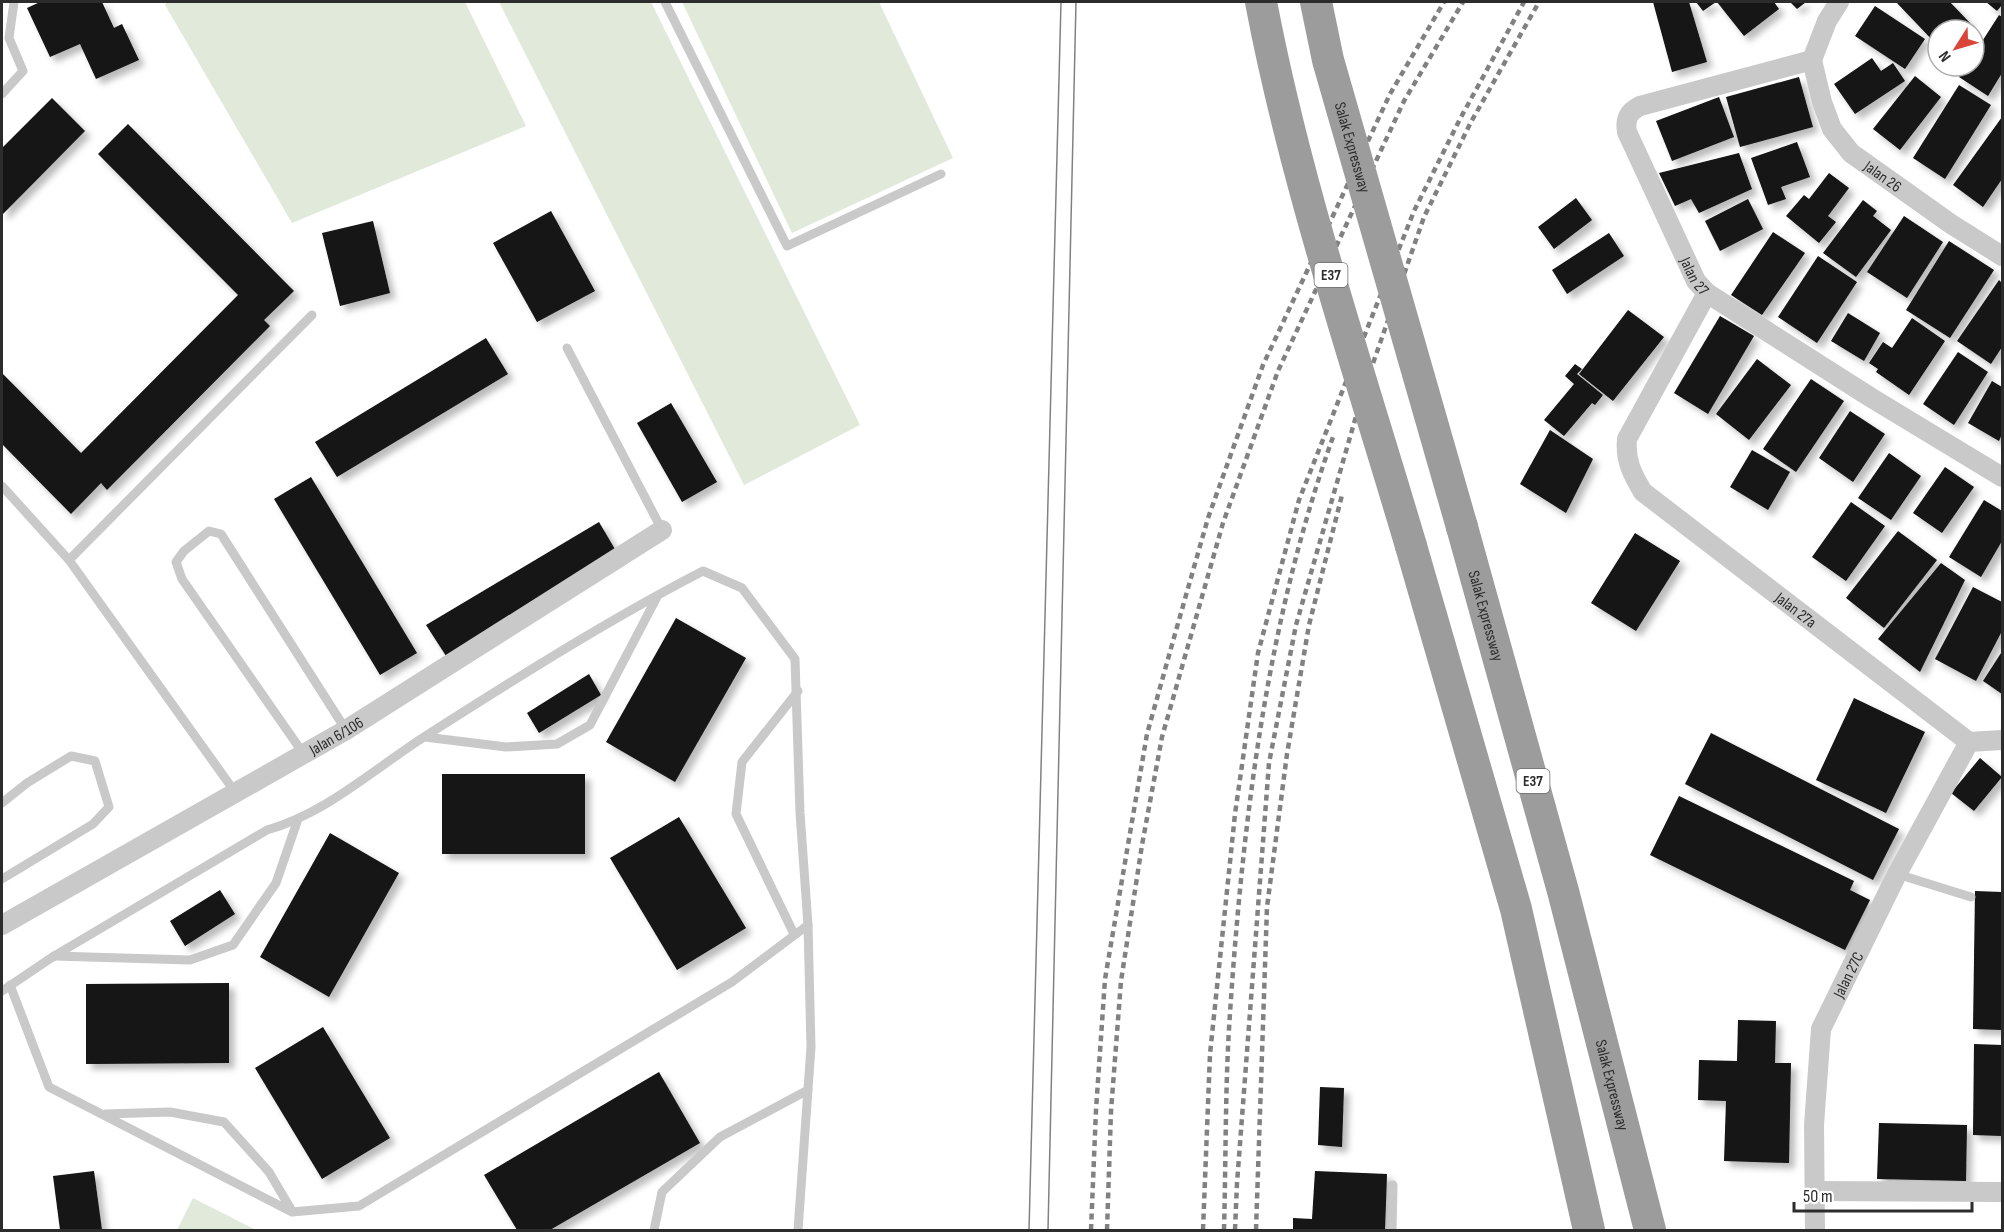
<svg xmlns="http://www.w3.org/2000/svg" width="2004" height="1232" font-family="'Sofia Sans Condensed',sans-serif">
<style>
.green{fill:#e0e9da}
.building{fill:#131313;filter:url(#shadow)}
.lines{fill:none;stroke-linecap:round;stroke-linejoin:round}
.service{stroke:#c9c9c9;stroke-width:9}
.minor{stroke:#c9c9c9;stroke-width:20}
.trunk{stroke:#9c9c9c;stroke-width:32}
.tram{stroke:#818181;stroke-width:1.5}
.rail{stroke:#818181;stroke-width:4.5;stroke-dasharray:6 4.5;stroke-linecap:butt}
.trunk-bridge{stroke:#9c9c9c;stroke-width:32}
.labels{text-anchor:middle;stroke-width:6;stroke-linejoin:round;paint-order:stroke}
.shield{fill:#fff;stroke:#6b6b6b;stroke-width:1.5}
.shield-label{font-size:15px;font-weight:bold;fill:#2c2c2c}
.street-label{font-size:16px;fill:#2c2c2c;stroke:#fff}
</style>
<defs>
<filter id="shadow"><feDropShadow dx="5.5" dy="5.5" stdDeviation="3" flood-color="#0004"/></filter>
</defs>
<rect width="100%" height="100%" fill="#fff"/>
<g class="green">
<path d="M167 2H465L526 126 292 223 165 5Z"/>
<path d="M499 2H651L860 425 744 485Z"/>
<path d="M682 2H879L953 158 792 233Z"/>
<path d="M193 1198 256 1230H177Z"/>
</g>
<g class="building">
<path d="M40 2H102L114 28 122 24 139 60 96 79 80 44 50 57 27 8Z"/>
<path d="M1653 2H1689L1707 62 1672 72Z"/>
<path d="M1696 2H1716L1703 11Z"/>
<path d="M1717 2H1774L1779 9 1744 36Z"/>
<path d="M1790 2H1806L1797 9Z"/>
<path d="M1896 2H1950L1970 23 1962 30H1938V46Z"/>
<path d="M1986 2H2002V5L1997 11Z"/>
<path d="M1875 6 1925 39 1905 69 1855 36Z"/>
<path d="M1999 15 2002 17V73L1988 96 1959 77 1966 66H1974V54Z"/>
<path d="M1872 58 1881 71 1893 63 1905 81 1855 114 1834 84Z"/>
<path d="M1915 76 1941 97 1900 150 1873 129Z"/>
<path d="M1799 77 1813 127 1740 147 1726 97Z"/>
<path d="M1959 85 1991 105 1945 179 1913 158Z"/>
<path d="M1719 97 1734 137 1672 161 1656 121Z"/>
<path d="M52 98 85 131 2 215V148Z"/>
<path d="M2002 117V179L1983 207 1953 185Z"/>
<path d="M128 124 294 291 264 320 270 326 107 490 101 483 71 514 2 444V373L81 453 238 295 98 154Z"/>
<path d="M1797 142 1810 177 1781 187 1786 199 1768 205 1751 158Z"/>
<path d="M1739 153 1752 189 1699 213 1691 199 1675 206 1659 173Z"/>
<path d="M1829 173 1849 188 1828 216 1836 222 1819 243 1786 216 1804 195 1809 199Z"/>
<path d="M1576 198 1592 220 1554 249 1538 227Z"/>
<path d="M1748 199 1763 229 1720 251 1705 221Z"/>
<path d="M1863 200 1877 211 1873 216 1891 230 1856 277 1823 253Z"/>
<path d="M551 211 595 291 537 322 493 243Z"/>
<path d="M1904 216 1943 242 1907 298 1867 272Z"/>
<path d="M373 221 390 293 340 306 322 233Z"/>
<path d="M1773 232 1805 253 1762 315 1731 295Z"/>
<path d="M1609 233 1624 256 1567 294 1552 270Z"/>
<path d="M1949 241 1994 270 1950 338 1906 310Z"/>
<path d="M1818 256 1857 282 1817 343 1778 317Z"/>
<path d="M1999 280 2002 283V347L1991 364 1957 341Z"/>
<path d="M1628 310 1664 337 1613 401 1579 374Z"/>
<path d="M1848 313 1880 333 1864 361 1831 341Z"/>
<path d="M1720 316 1754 336 1708 414 1674 393Z"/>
<path d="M1912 318 1945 341 1909 395 1876 372 1878 369 1869 363 1883 342 1892 348Z"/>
<path d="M486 338 508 374 337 477 315 442Z"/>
<path d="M1958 352 1988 372 1954 425 1923 404Z"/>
<path d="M1757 359 1791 385 1749 440 1716 414Z"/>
<path d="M1575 364 1582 369 1577 374 1603 395 1595 405 1592 403 1564 436 1544 420 1574 384 1565 376Z"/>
<path d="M1811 379 1844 401 1796 472 1763 449Z"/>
<path d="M1992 381 2002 387V434L1999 441 1968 423Z"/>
<path d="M671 403 717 482 682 502 637 423Z"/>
<path d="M1850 411 1885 434 1853 482 1819 458Z"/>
<path d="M1550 430 1593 459 1566 513 1520 484Z"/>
<path d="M1752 450 1790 472 1768 510 1730 487Z"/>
<path d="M1889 453 1921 476 1891 520 1858 498Z"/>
<path d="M1945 467 1974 487 1942 533 1913 513Z"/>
<path d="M311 477 417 653 380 675 274 499Z"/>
<path d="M1984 500 2002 511V541L1981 577 1949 557Z"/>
<path d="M1851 502 1885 526 1846 581 1812 557Z"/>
<path d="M599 522 619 556 448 659 426 625Z"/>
<path d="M1898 531 1937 560 1884 628 1846 598Z"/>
<path d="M1635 533 1680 561 1636 631 1591 603Z"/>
<path d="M1941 563 1965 580 1920 672 1878 639Z"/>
<path d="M1973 587 2002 602V631L1976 681 1935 659Z"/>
<path d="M676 618 746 658 675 782 606 742Z"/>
<path d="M2001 653 2002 654V694L1983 681Z"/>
<path d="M589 674 601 695 539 733 527 713Z"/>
<path d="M1854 698 1925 732 1886 813 1816 780Z"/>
<path d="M1711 733 1899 829 1873 880 1685 784Z"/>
<path d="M1980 758 2002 777 1974 811 1951 793Z"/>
<rect x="442" y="774" width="143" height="80"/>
<path d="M1679 796 1854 881 1850 890 1870 900 1845 950 1650 855Z"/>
<path d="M679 817 746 928 677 970 610 858Z"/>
<path d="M330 833 399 873 329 997 260 957Z"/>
<path d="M220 890 235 914 185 946 170 921Z"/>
<path d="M1975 891 2002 892V1030L1973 1029Z"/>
<path d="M229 983V1063L86 1064V984Z"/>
<path d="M1738 1020 1776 1021 1775 1063H1791L1789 1163 1724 1161 1726 1101 1698 1100 1699 1060 1737 1061Z"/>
<path d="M323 1027 390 1138 322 1179 255 1068Z"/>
<path d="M1974 1044 2002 1045V1136L1973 1135Z"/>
<path d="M659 1072 700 1143 550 1230H517L484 1175Z"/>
<path d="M1320 1087 1344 1088 1342 1147 1318 1145Z"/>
<path d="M1879 1123 1967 1125 1966 1181 1877 1179Z"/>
<path d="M94 1171 102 1230H60L53 1176Z"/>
<path d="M1315 1171 1387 1174 1385 1230H1293V1218L1312 1219Z"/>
</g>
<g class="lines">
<g class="service">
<path d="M665 2 787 246 941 174"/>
<path d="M2 94 23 71 9 38 14 2"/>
<path d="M567 348 662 530"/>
<path d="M2 486 69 560 235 792"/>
<path d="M69 560 312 315"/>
<path d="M425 737 506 747 557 744 590 725 657 597"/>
<path d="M303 753 182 579 176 562 184 551 209 531 221 534 346 730"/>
<path d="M2 803 27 783 71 756 95 761 109 807 93 824 2 879"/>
<path d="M1897 874 1971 897"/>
<path d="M794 934 736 814 742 762 798 691"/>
<path d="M54 956 190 960 233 945 276 883 297 822"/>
<path d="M10 985 49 1087 292 1212 359 1206 732 982 808 925"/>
<path d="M2 991 54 956 267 830C325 814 374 769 424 737 515 679 608 620 703 571L742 588 795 659 800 813 808 925 811 1047 798 1230"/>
<path d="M105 1114 170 1112 224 1122 269 1172 292 1211"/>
<path d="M654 1230 662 1192 720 1137 808 1090"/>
<path d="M1392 1230 1393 1185"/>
</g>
<g class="minor">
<path id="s1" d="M1812 60 1640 106C1628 112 1625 119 1627 132L1696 281 1707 293 1870 397 2002 477"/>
<path id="s2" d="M1812 60 1822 102 1832 129 1851 153 1951 224 2002 256"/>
<path d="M1812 60 1827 21 1839 2"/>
<path id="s3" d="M1707 293 1627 439C1625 460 1632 474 1643 492L1969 742"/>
<path d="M1969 742 2002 740"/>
<path id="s4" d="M2 925 346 730 662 530"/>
<path d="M1815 1191 2002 1192"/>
<path id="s5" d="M1815 1230 1814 1125 1821 1029 1897 874 1969 742"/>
</g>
<g class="trunk">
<path id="s6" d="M1462 527 1563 891 1650 1230"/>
<path d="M1411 546 1516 909 1589 1230"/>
</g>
<g class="tram">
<path d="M1029 1230 1061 2"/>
<path d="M1048 1230 1076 2"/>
</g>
<g class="rail">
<path d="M1091 1230 1096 1110 1105 979 1147 734 1175 634 1208 518 1263 365 1390 94 1444 2"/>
<path d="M1107 1230 1111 1111 1121 981 1142 845 1162 737 1223 523 1278 371 1404 101 1463 2"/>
<path d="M1203 1230 1210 1054 1235 814 1258 653 1299 500 1414 211 1460 119 1524 2"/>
<path d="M1224 1230C1226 1158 1225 1085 1230 1013 1243 819 1267 621 1333 437"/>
<path d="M1235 1230 1237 1183 1269 763 1296 625 1363 392 1424 217 1471 122 1539 2"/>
<path d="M1256 1230 1267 907 1287 754 1309 625 1342 495"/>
</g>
<g class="trunk-bridge">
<path d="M1261 2C1296 186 1358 366 1411 546"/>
<path id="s7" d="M1316 2 1328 60 1462 527"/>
</g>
</g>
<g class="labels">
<g class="shield">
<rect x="1314.5" y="263" width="33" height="24" rx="4.5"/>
<rect x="1516.5" y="769" width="33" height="24" rx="4.5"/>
</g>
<g class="shield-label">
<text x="1331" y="280">E37</text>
<text x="1533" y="786">E37</text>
</g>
<g class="street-label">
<text dy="6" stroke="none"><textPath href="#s7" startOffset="150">Salak Expressway</textPath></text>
<text dy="6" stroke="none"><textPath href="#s2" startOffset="142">Jalan 26</textPath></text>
<text dy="6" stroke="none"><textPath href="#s1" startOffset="369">Jalan 27</textPath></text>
<text dy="6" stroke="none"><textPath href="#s3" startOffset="416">Jalan 27a</textPath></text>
<text dy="6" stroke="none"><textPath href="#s6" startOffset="92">Salak Expressway</textPath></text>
<text dy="6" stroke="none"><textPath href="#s4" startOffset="384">Jalan 6/106</textPath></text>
<text dy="6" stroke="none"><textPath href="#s5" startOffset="262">Jalan 27C</textPath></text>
<text dy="6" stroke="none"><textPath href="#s6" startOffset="578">Salak Expressway</textPath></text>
</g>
</g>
<rect width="2004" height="1232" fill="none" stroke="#2c2c2c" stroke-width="6"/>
<g transform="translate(1956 48) rotate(233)"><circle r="28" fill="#ffffff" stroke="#ababab" stroke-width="1.5"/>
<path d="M0-4.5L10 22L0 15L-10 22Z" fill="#d94538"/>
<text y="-9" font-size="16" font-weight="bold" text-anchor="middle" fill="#2c2c2c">N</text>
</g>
<path d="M1794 1202v9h178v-9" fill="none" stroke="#2c2c2c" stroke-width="3"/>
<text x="1803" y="1202" font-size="18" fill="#2c2c2c" stroke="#ffffff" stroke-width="4.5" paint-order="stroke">50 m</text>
</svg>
